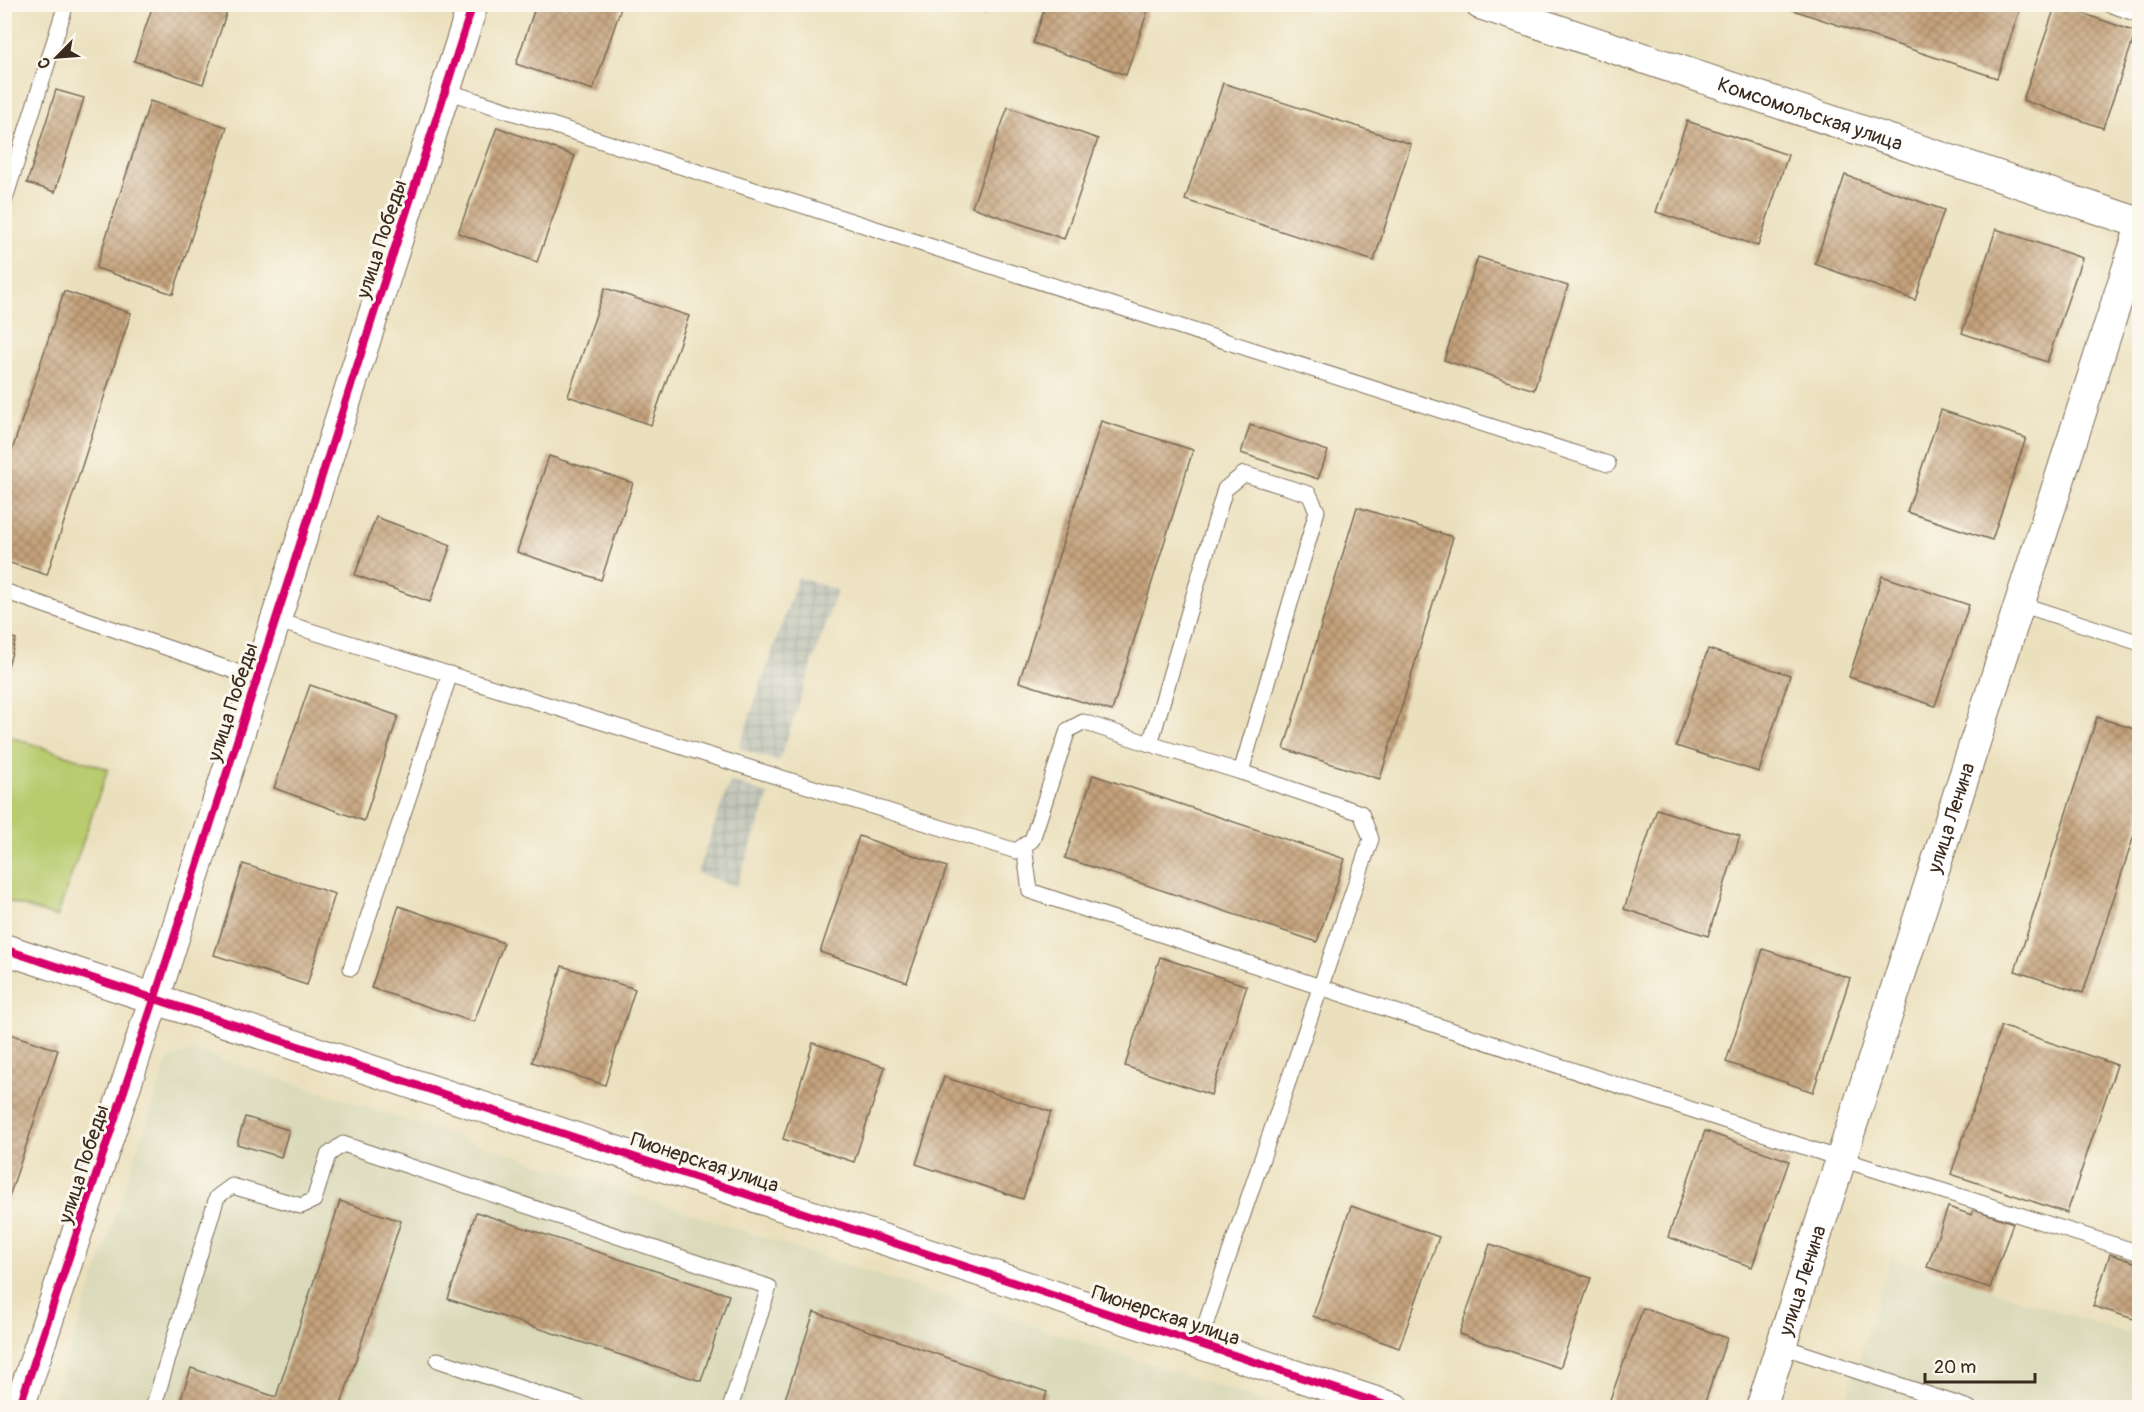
<svg xmlns="http://www.w3.org/2000/svg" width="2144" height="1412" font-family="Pangolin,sans-serif">
<style>
.built{fill:#dad9b9}
.industrial{fill:url(#industrial-grid)}
.green{fill:#b8cb6e;stroke:#7a7a46;stroke-width:1.5}
.building{fill:url(#building-cross-hatch)}
.lines{fill:none;stroke-linecap:round;stroke-linejoin:round}
.lane-casing{stroke:#796a56;stroke-width:17}
.street-casing{stroke:#796a56;stroke-width:32}
.lane{stroke:#fff;stroke-width:15}
.street{stroke:#fff;stroke-width:30}
.cycleway-casing{stroke:#fbf7ec;stroke-width:11}
.cycleway{stroke:#d6006c;stroke-width:8}
.labels{text-anchor:middle;stroke-width:6;stroke-linejoin:round;paint-order:stroke}
.street-label{font-size:20px;fill:#3b2a1e;stroke:#fbf7ec}
</style>
<defs>
<pattern id="industrial-grid" width="8" height="8" patternUnits="userSpaceOnUse" patternTransform="scale(1.5)"><rect width="8" height="8" fill="#c2c6b9"/><path d="M0 4h8M4 0v8" fill="none" stroke="#a8aa9f"/></pattern>
<pattern id="building-cross-hatch" width="8" height="8" patternUnits="userSpaceOnUse" patternTransform="scale(1.5)"><rect width="8" height="8" fill="#c4a27c"/><path d="M0 0l8 8M0 8l8-8" fill="none" stroke="#a08465"/></pattern>
</defs>
<rect width="100%" height="100%" fill="#fbf7ec"/>
<filter id="ink" filterUnits="userSpaceOnUse"><feTurbulence type="fractalNoise" baseFrequency=".0167" numOctaves="2"/><feDisplacementMap in="SourceGraphic" scale="12" xChannelSelector="R" yChannelSelector="G"/><feConvolveMatrix kernelMatrix="1 2 1 2 8 2 1 2 1" color-interpolation-filters="sRGB"/></filter>
<filter id="wash" filterUnits="userSpaceOnUse"><feTurbulence type="fractalNoise" baseFrequency=".008" numOctaves="4" result="noise"/><feDisplacementMap in="SourceGraphic" scale="24" xChannelSelector="R" yChannelSelector="G"/><feGaussianBlur stdDeviation="1.35" result="paint"/><feColorMatrix in="noise" values="0 0 0 0 0 0 0 0 0 0 0 0 0 0 0 0 0 1.4 0 .05"/><feComposite in="paint" operator="in"/></filter>
<g filter="url(#wash)">
<rect width="100%" height="100%" fill="#ebe0bd"/>
<g class="built">
<path d="M192 1050 1280 1407 51 1408 167 1061Z"/>
<path d="M1891 1258 2139 1337V1407L1843 1408Z"/>
</g>
<g class="industrial">
<path d="M798 577 837 590 779 762 739 748Z"/>
<path d="M730 781 769 795 736 887 697 873Z"/>
</g>
<path class="green" d="M5 735 108 769 57 917 5 900Z"/>
<g id="blocks">
<g class="building">
<path d="M964 4H988L985 12Z"/>
<path d="M1046 4H1150L1126 75 1033 43Z"/>
<path d="M1784 4H2005L2020 9 1997 78 1784 7Z"/>
<path d="M2056 4 2136 32 2103 128 2023 100Z"/>
<path d="M153 5H229L203 84 134 61Z"/>
<path d="M536 5H622L593 90 516 64Z"/>
<path d="M1223 83 1411 144 1374 261 1185 200Z"/>
<path d="M56 90 84 98 55 192 27 183Z"/>
<path d="M150 101 227 127 173 294 96 268Z"/>
<path d="M1008 107 1098 139 1064 239 972 207Z"/>
<path d="M1687 121 1788 155 1758 246 1656 212Z"/>
<path d="M497 127 575 156 537 262 458 233Z"/>
<path d="M1845 175 1944 210 1915 300 1815 264Z"/>
<path d="M1996 229 2082 258 2047 362 1962 333Z"/>
<path d="M1478 257 1568 286 1534 390 1444 360Z"/>
<path d="M605 288 689 316 651 425 568 396Z"/>
<path d="M64 291 131 313 47 575 4 561V475Z"/>
<path d="M1941 410 2026 438 1992 540 1907 512Z"/>
<path d="M1101 421 1193 450 1112 711 1019 682Z"/>
<path d="M1250 425 1328 451 1318 479 1241 453Z"/>
<path d="M549 456 633 483 601 580 517 552Z"/>
<path d="M1357 507 1453 537 1380 779 1284 749Z"/>
<path d="M376 517 451 545 430 602 355 575Z"/>
<path d="M1882 576 1969 605 1935 706 1849 677Z"/>
<path d="M4 635 16 639 5 676H4Z"/>
<path d="M1708 649 1790 675 1759 772 1676 746Z"/>
<path d="M310 685 398 716 364 821 274 788Z"/>
<path d="M2097 717 2140 731V817L2083 993 2015 971Z"/>
<path d="M1093 775 1345 859 1317 942 1065 858Z"/>
<path d="M1657 809 1740 836 1708 936 1624 909Z"/>
<path d="M859 836 947 867 907 982 820 952Z"/>
<path d="M243 864 335 894 307 985 214 955Z"/>
<path d="M399 906 504 943 474 1022 371 988Z"/>
<path d="M1763 949 1850 978 1813 1092 1726 1062Z"/>
<path d="M1160 957 1247 986 1211 1095 1125 1066Z"/>
<path d="M562 966 635 989 605 1085 532 1062Z"/>
<path d="M2001 1026 2117 1065 2067 1213 1951 1174Z"/>
<path d="M4 1032 58 1050 5 1209H4Z"/>
<path d="M813 1043 885 1067 854 1162 783 1139Z"/>
<path d="M944 1077 1051 1112 1023 1199 916 1164Z"/>
<path d="M245 1117 289 1130 281 1157 237 1144Z"/>
<path d="M1705 1131 1789 1161 1752 1267 1668 1237Z"/>
<path d="M340 1201 401 1221 340 1408H178L191 1368 276 1397Z"/>
<path d="M1351 1206 1439 1237 1399 1348 1313 1316Z"/>
<path d="M1948 1207 1972 1215 1974 1209 2013 1223 1990 1288 1927 1267Z"/>
<path d="M476 1212 729 1295 701 1381 448 1299Z"/>
<path d="M1490 1244 1591 1278 1560 1368 1459 1334Z"/>
<path d="M2110 1254 2140 1264V1321L2093 1306Z"/>
<path d="M1643 1308 1727 1338 1703 1408H1607Z"/>
<path d="M814 1312 1047 1392 1042 1408H782Z"/>
</g>
</g>
</g>
<g filter="url(#ink)">
<use href="#blocks" fill-opacity="0" stroke="#796a56" stroke-width="1.5"/>
<g class="lines">
<g class="lane-casing">
<g id="lane">
<path d="M2109 4 2140 15"/>
<path d="M446 91 1608 464"/>
<path d="M4 202 66 4"/>
<path d="M4 591 257 679"/>
<path d="M2020 604 2140 643"/>
<path d="M275 620 1016 851 1032 840 1068 730 1083 722 1150 744 1225 489 1244 474 1309 494 1317 511 1241 772 1361 813 1371 839 1199 1343"/>
<path d="M1150 744 1241 772"/>
<path d="M1024 846 1030 891 1841 1159 2140 1253"/>
<path d="M351 968 450 674"/>
<path d="M1781 1346 1969 1408"/>
<path d="M438 1360 580 1408"/>
<path d="M153 1408 217 1197 232 1186 301 1206 314 1200 328 1155 343 1144 769 1287 730 1408"/>
</g>
</g>
<g class="street-casing">
<g id="street">
<path id="s1" d="M1480 4 2140 223"/>
<path d="M4 949 1394 1408"/>
<path d="M19 1408 155 997 473 4"/>
<path id="s2" d="M1761 1408 2140 229"/>
</g>
</g>
<use href="#lane" class="lane"/>
<use href="#street" class="street"/>
<g class="cycleway-casing">
<g id="cycleway">
<path d="M4 949 1394 1408"/>
<path d="M19 1408 155 997 473 4"/>
</g>
</g>
<use href="#cycleway" class="cycleway"/>
</g>
</g>
<g class="labels">
<g class="street-label">
<text dy="7" stroke="none"><textPath href="#s1" startOffset="348">Комсомольская улица</textPath></text>
<text transform="translate(381 239) rotate(-72)" y="7">улица Победы</text>
<text transform="translate(232 702) rotate(-72)" y="7">улица Победы</text>
<text dy="7" stroke="none"><textPath href="#s2" startOffset="620">улица Ленина</textPath></text>
<text transform="translate(705 1162) rotate(18)" y="7">Пионерская улица</text>
<text transform="translate(83 1164) rotate(-72)" y="7">улица Победы</text>
<text dy="7" stroke="none"><textPath href="#s2" startOffset="134">улица Ленина</textPath></text>
<text transform="translate(1166 1315) rotate(18)" y="7">Пионерская улица</text>
</g>
</g>
<rect width="2144" height="1412" fill="none" stroke="#fbf7ec" stroke-width="24"/>
<g transform="translate(57 57) rotate(245)" stroke="#fbf7ec" stroke-width="4.5" paint-order="stroke">
<path d="M0-4.5L10 22L0 15L-10 22Z" fill="#3b2a1e"/>
<text y="-9" font-size="16" font-weight="bold" text-anchor="middle" fill="#3b2a1e">С</text>
</g>
<path d="M1925 1373v9h110v-9" fill="none" stroke="#3b2a1e" stroke-width="3"/>
<text x="1934" y="1373" font-size="18" fill="#3b2a1e" stroke="#fbf7ec" stroke-width="4.5" paint-order="stroke">20 m</text>
</svg>
